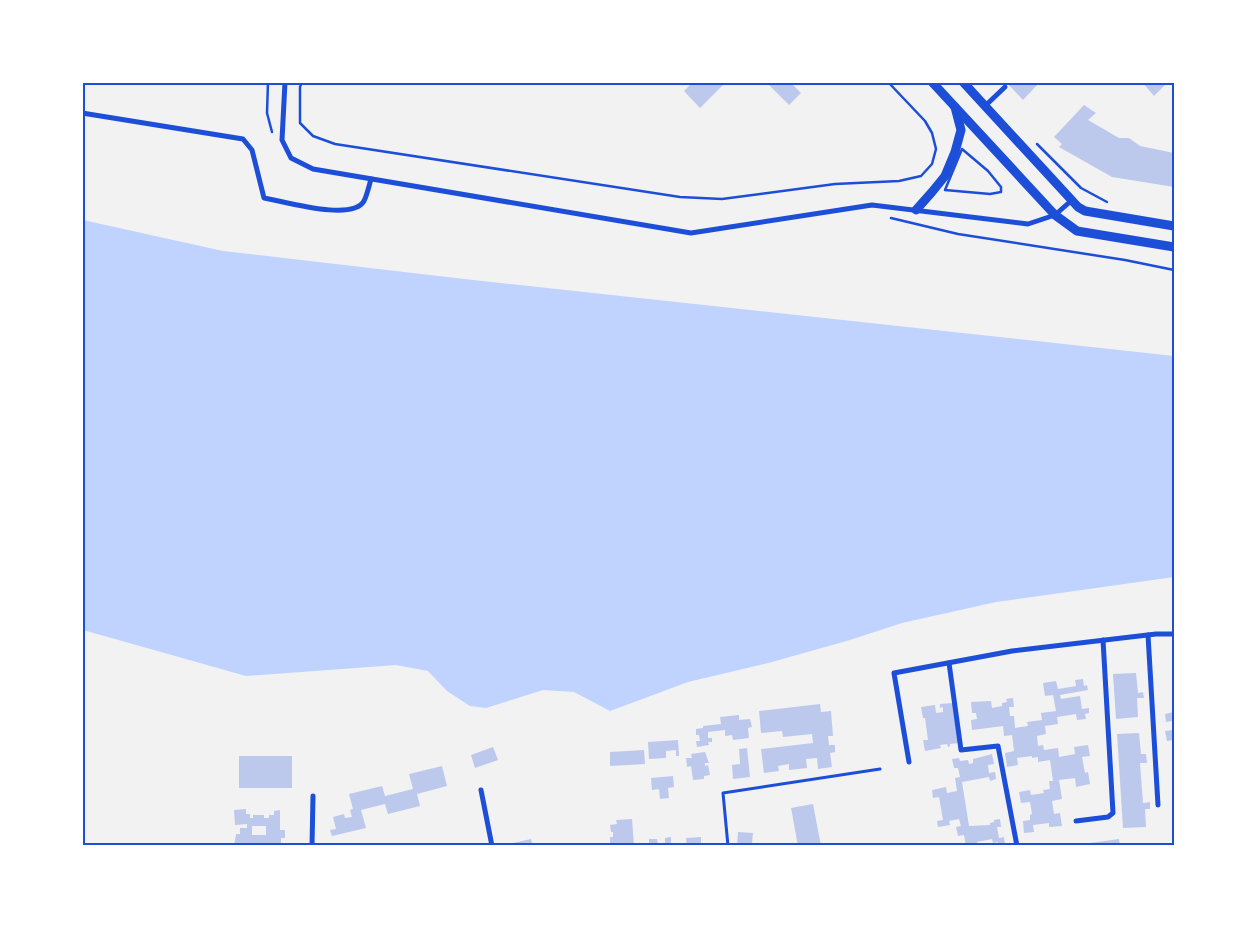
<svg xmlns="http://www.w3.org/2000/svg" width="1257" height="928" font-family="'PT Sans Narrow',sans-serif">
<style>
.water{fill:#bfd3fe}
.building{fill:#bdc9ec;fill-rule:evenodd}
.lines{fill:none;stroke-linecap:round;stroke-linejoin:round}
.path{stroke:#1d4ed8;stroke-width:2.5}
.service{stroke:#1d4ed8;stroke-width:3}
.minor{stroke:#1d4ed8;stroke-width:5}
.tertiary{stroke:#1d4ed8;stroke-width:9}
.neatline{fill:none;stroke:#1d4ed8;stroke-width:2}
</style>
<rect width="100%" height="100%" fill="#f2f2f2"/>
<path class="water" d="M83 220 223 251 473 280 1174 356V577L996 602 902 623 850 640 772 662 688 682 610 711 574 692 543 690 486 708 470 706 447 691 428 671 396 665 246 676 83 630Z"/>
<g class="building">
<path d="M693 82H726L700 108 684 91Z"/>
<path d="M766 82H790L801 93 789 105Z"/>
<path d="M1006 82H1040L1023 100Z"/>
<path d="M1142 82H1168L1154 96Z"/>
<path d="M1084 105 1096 113 1088 120 1119 138H1129L1140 146 1174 153V187L1112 177 1059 147 1062 144 1054 137Z"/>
<path d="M1136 673 1138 693 1143 692 1144 698H1137L1138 717 1116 719 1113 674Z"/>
<path d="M1083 679 1084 686 1087 685 1088 690 1060 695 1061 699 1080 696 1082 709 1089 708V713L1085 714 1086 719 1077 720 1076 714 1057 717 1058 724 1045 726 1046 734 1037 736 1038 746 1043 745 1044 750 1058 748 1059 757 1075 754 1074 747 1088 745 1090 756 1082 757 1085 773 1088 772 1090 784 1076 787 1075 778 1059 780 1062 799 1052 801 1054 814 1060 813 1062 826 1049 827V823L1033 825 1034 832 1024 833 1023 821 1030 820V815L1032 814 1030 802 1021 803 1019 792 1030 790 1031 795 1044 793 1043 790 1050 789 1049 781H1053L1050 760 1038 762V757L1032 758V756L1017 758 1018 765 1007 767 1005 753 1014 751 1012 735 1004 736 1003 726 972 730 971 720 977 719 976 713H972L971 702 991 701 992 708 1002 706V703L1007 702 1006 699 1013 698 1014 707H1009L1010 716H1014L1015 728 1028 726 1027 722 1042 720 1041 713 1056 711 1053 695 1045 696 1043 683 1056 681 1058 689 1076 686 1075 680Z"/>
<path d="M953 703 959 743 950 744V746L948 747 947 744 940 745 941 748 925 751 923 740H928L925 718H923L921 707 935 705 936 713 943 712V707L940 708V704Z"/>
<path d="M820 704 821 712 831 711 833 736H828L829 745H835V752L830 753 832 767 818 769 817 758 806 759 807 768 789 770V764L778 766 779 771 764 773 761 749 813 743 812 734 783 737 782 731 761 733 759 711Z"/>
<path d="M1174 712V740L1167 741 1165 731 1173 730 1172 721 1166 722 1165 714Z"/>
<path d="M739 715V720L750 719 752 727 748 728 749 738 733 740 732 735 725 736V730L708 732V738H712V742H708L709 745 697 747 696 741H700L699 735H696V729L703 728V726L721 724 720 717Z"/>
<path d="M1139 733 1141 754H1146L1147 763H1140L1143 803 1150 802V809H1145L1146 827 1123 828 1117 734Z"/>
<path d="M678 740 679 756H676V750L666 751V758L649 759 648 742Z"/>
<path d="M493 747 498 760 475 768 471 755Z"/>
<path d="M747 748 750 777 733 779 732 765 740 764 739 749Z"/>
<path d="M644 750 645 764 610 766V752Z"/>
<path d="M705 752 709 763H705V766L708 765 710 775 704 776V779L693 780 691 766 687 767 686 758H692L691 754Z"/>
<path d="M992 754 994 764 988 765 989 773 995 772 996 779 990 781 989 777 962 782 969 826 990 825V823L994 822V820L1000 819 1001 827H997L999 838 1004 837 1005 845 998 846V842L993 843 992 839 977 842V846H966L964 835 958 836 956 827 961 826 959 819 949 821 950 825 938 827 937 821 943 820 939 797 933 798 932 790 946 787 947 793 957 791 955 778 960 777 958 768H954L952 759 959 758 960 761 968 760 969 764 973 763V759Z"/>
<rect x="239" y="756" width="53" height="32"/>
<path d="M442 766 447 786 417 794 420 806 388 814 385 804 361 810 366 828 332 836 330 830 336 829 333 817 344 814 345 818 352 817 350 810 353 809 349 794 382 786 385 796 413 789 409 774Z"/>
<path d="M673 776 674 787 668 788 669 798 660 799 659 789 652 790 651 778Z"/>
<path d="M813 804 821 846H798L791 808Z"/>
<path d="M246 809V814H250V818H253V815H264V818H269V815H274V811L280 810V830H285V838H281V846H268V844L252 846V843L246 844V846H234L236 834H240V828H247V824L235 825 234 810ZM252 826H266V835H252Z"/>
<path d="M632 819 634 846 610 844V837H613V832H611L610 825 617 824 616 820Z"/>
<path d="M738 832 753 833 752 843 759 846H737Z"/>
<path d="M671 837V846H649V839H657L658 844 665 843V838Z"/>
<path d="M701 837V846H687L686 838Z"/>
<path d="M531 839 533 846H513V843Z"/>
<path d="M1119 839 1120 846H1090V843Z"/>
</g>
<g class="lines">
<g class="path">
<path d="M268 82 267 113 272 132"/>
<path d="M302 82 300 87V123L313 136 335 144 680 197 722 199 835 184 899 181 921 176 932 164 936 149 932 133 925 121 888 82"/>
<path d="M1037 144 1081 188 1107 202"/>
<path d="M962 149 988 171 1001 187V192L990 194 945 190Z"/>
<path d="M891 218 958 234 1125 260 1174 270"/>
</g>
<path class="service" d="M728 846 723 793 880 769"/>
<g class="minor">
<path d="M285 82 282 140 291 158 313 169 691 233 872 205 1028 224 1055 215 1072 200"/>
<path d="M985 106 1005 87"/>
<path d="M82 113 243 139 252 150 264 198C284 201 352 222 364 201 367 195 369 186 371 179"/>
<path d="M1148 635 1158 805"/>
<path d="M949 663 961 750 998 746 1017 846"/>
<path d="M909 762 894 673 1012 651 1156 634H1174"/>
<path d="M481 790 492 846"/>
<path d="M1076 821 1108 817 1113 813 1103 640"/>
<path d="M312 846 313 796"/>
</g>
<g class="tertiary">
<path d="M932 82 1055 215 1077 231 1174 247"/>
<path d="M963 82 1078 207 1085 211 1174 226"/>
<path d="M916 210 932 192 945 176 955 152 961 130 955 107"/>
</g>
</g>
<rect width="1257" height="928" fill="none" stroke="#ffffff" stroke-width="168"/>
<rect x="84" y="84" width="1089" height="760" class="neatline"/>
</svg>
